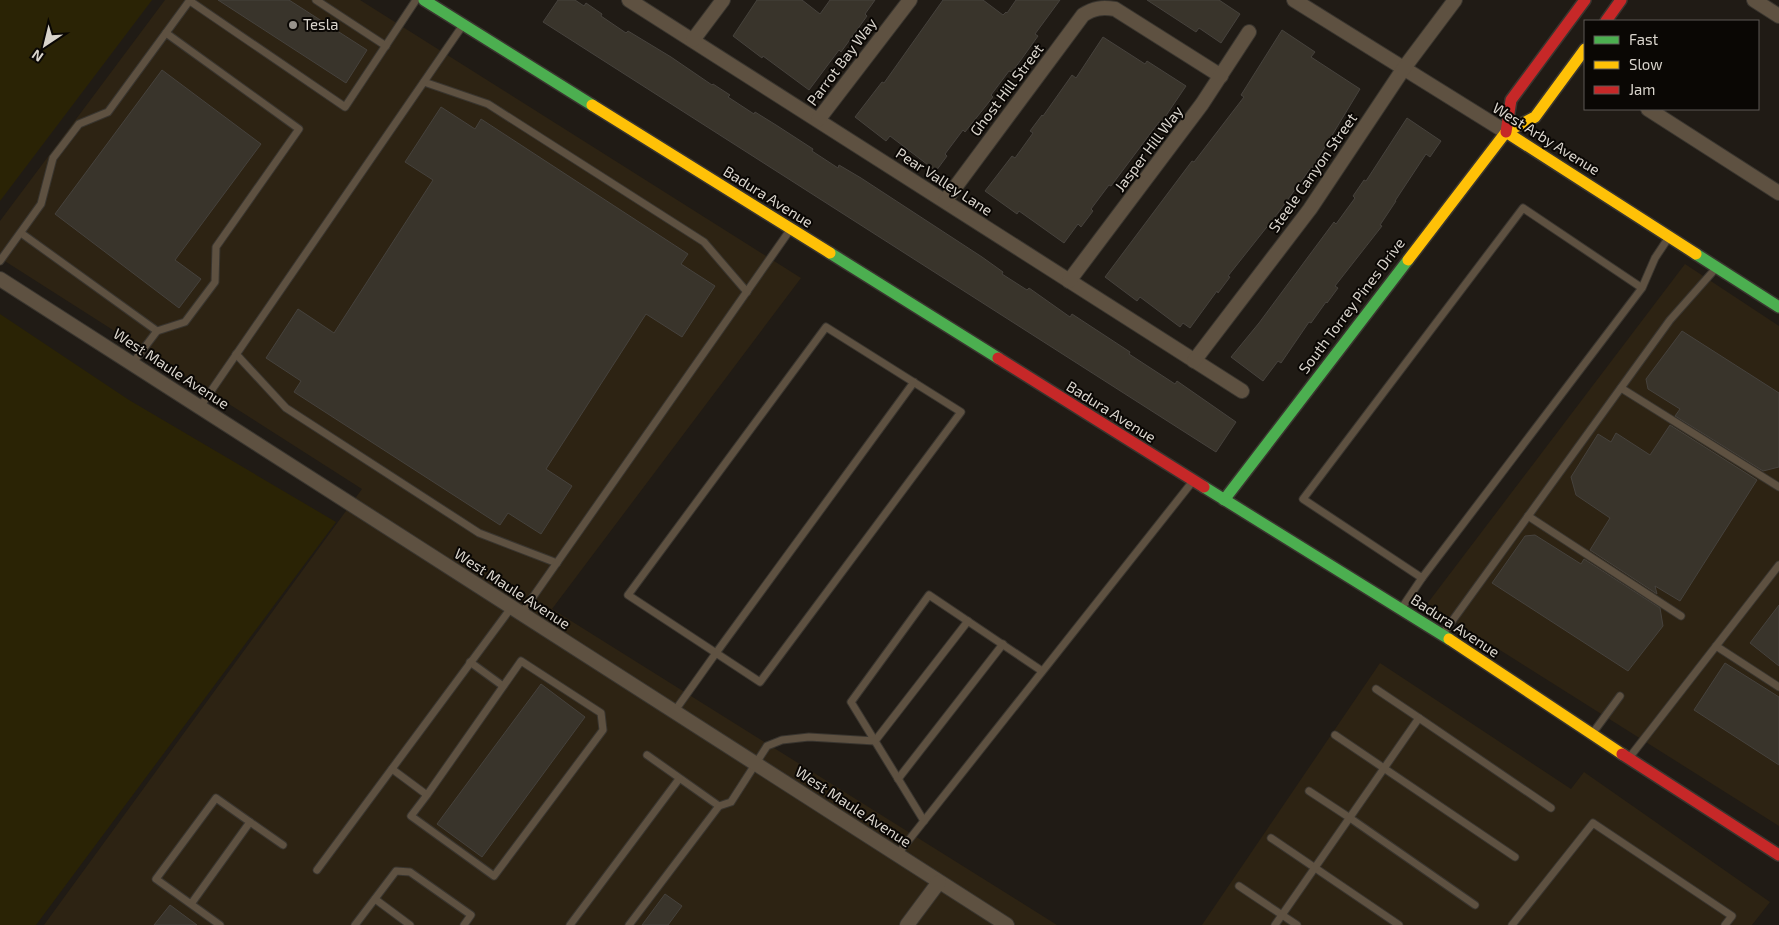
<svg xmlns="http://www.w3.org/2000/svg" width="1779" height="925" font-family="'Exo 2',sans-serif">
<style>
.built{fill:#2d2313}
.sand{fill:#2a2305}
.building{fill:#39342b;stroke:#46423d}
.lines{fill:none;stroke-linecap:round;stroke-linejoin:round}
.lane-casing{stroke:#39352f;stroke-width:9}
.street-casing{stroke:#39352f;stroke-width:16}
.fast-casing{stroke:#39352f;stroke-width:14}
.slow-casing{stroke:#39352f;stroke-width:14}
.jam-casing{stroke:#39352f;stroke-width:14}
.lane{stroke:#5e5141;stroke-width:7}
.street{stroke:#5e5141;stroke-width:14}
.fast{stroke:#4caf50;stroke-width:11}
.slow{stroke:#ffc107;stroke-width:11}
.jam{stroke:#c62828;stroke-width:11}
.poi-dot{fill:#98938c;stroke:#0a0704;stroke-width:2}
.labels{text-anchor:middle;stroke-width:4;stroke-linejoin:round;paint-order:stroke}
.poi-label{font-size:15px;fill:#d9d4cc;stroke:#0a0704;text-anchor:start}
.street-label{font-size:15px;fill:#d9d4cc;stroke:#0a0704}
</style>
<rect width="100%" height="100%" fill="#201b15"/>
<g class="built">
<path d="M165 0H360L801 278 552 609 1057 925H44L362 489 0 258V221Z"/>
<path d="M1685 264 1779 326V826L1427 604Z"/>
<path d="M1380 663 1571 789 1584 772 1770 902 1752 925H1202Z"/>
</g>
<g class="sand">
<path d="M0 0H152L0 201Z"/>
<path d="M0 314 129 400 336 522 36 925H0Z"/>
</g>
<g class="building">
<path d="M218 0H289L367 50 346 83Z"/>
<path d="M558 0H575L584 6 586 3 602 14 601 16 626 33 628 31 671 57 712 85 713 84 730 95 728 97 754 114 755 112 776 125 813 149 812 151 838 168 839 165 861 178 982 257 1003 272 1002 274 1027 290 1029 288 1070 317 1072 314 1130 352 1129 354 1175 384 1177 381 1236 422 1216 452 1194 438 543 22Z"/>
<path d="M757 0H802L820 14 830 0H875L865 14 867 16 841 52 839 50 809 90 763 56 762 58 733 36Z"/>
<path d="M943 0H983L1003 15 1006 12 1007 13 1016 0H1060L1035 34 1038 36 1023 57 1012 72 1009 71 991 95 993 97 965 132 963 130 945 154 947 156 936 171 890 136 886 141 855 117 882 82 884 83Z"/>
<path d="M1147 0H1219L1240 14 1221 43 1199 28 1196 32Z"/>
<path d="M1282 30 1315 52 1311 57 1360 89 1311 170 1310 169 1278 213 1228 276 1230 277 1218 293 1217 291 1190 328 1183 323 1180 327 1140 297 1137 301 1105 277 1192 161 1194 162 1244 97 1241 95Z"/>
<path d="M1103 37 1145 64 1147 61 1186 86 1161 123 1159 122 1111 186 1109 185 1091 209 1093 211 1081 227 1078 224 1064 243 1019 211 1017 214 985 191 1012 156 1015 158 1033 133 1030 131 1042 115 1043 116 1072 75 1076 78Z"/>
<path d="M162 70 261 144 175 260 201 279 179 308 55 214Z"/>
<path d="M441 107 475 129 481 119 688 254 681 264 715 286 682 337 646 314 546 469 572 486 541 534 508 513 500 525 294 392 301 381 266 358 298 309 334 333 433 180 405 162Z"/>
<path d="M1407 118 1441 141 1430 157 1426 154 1395 201H1396L1380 225 1382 226 1335 286 1338 288 1327 303 1326 302 1311 323 1309 322 1281 363 1278 361 1263 381 1231 357 1259 323 1334 222 1336 224 1355 198 1353 196 1364 180 1366 181Z"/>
<path d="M1682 331 1779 393V467L1763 471 1675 416 1680 409 1648 389 1646 379Z"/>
<path d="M1670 425 1757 480 1680 601 1655 586 1657 594 1590 550 1610 518 1576 495 1571 477 1598 434 1611 442 1616 433 1650 455Z"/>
<path d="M1535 535 1581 564 1584 559 1660 608 1663 626 1628 671 1492 583 1525 536Z"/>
<path d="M1779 605V666L1750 643Z"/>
<path d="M1725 663 1779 697V765L1694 710Z"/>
<path d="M541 684 585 717 482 857 437 824Z"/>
<path d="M665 894 682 906 668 925H642Z"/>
<path d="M170 905 197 925H154Z"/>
</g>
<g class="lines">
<g class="lane-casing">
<g id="lane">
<path d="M316 0 386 46"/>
<path d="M190 1 345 107 416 0"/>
<path d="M424 82 488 104 704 242 747 292"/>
<path d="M21 233 157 331"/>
<path d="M0 261 41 204 53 158 79 124 108 112 190 0"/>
<path d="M1642 288 1523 208 1303 499 1422 578 1642 288 1655 258 1669 237"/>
<path d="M236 354 286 408 479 533 557 563"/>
<path d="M132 364 157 331 185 322 215 282 216 247 299 129 166 33"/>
<path d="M1621 388 1779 487"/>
<path d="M200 407 463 25"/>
<path d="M1528 516 1681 616"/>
<path d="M1401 609 1422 578"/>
<path d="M521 614 790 230"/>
<path d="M1442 635 1670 320 1717 267"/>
<path d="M1716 646 1779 687"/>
<path d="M470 662 503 686"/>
<path d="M1376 689 1419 718"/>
<path d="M674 712 716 653 628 595 826 327 961 412 760 682 716 653 914 382"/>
<path d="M1592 734 1620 696"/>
<path d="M1335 735 1515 857"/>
<path d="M647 755 719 806"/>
<path d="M1629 758 1779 565"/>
<path d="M392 769 427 795 411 816 494 876 603 730 601 713 521 661 427 795"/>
<path d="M898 779 1003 644"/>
<path d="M1309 791 1350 818 1475 905"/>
<path d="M924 821 851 702 929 595 1042 671"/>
<path d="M250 822 283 845"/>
<path d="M1271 838 1399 925"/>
<path d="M897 855 1193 481"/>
<path d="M317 870 511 608"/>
<path d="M1239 886 1297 925"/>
<path d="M375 899 410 925"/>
<path d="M191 904 250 822 216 798 156 879 220 925"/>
<path d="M355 925 396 871 410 872 471 915 464 925"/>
<path d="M570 925 679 779"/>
<path d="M629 925 719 806 731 802 767 746 782 740 809 737 875 741 968 621"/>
<path d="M1275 925 1419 718 1551 808"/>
<path d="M1512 925 1593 823 1732 916 1725 925"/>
</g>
</g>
<g class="street-casing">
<g id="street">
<path d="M629 0 1242 391"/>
<path d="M1294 0 1506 132"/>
<path d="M1754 0 1779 16"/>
<path d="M693 40 723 0"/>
<path d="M1648 109 1779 193"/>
<path d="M818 120 910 0"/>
<path d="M945 201 1083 15C1094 8 1102 7 1115 9L1221 76"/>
<path d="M0 279 1007 925"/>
<path d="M1069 281 1202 104 1249 32"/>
<path d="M1194 361 1310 209 1404 68 1455 0"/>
<path d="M907 925 939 882"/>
</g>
</g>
<g class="fast-casing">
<g id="fast">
<path d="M424 0 592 105"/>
<path d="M830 253 998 358"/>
<path d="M1696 254 1779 307"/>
<path d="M1204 487 1449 639"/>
<path d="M1224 500 1408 260"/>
</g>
</g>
<g class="slow-casing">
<g id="slow">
<path d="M592 105 830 253"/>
<path d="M1506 132 1696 254"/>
<path d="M1408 260 1506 132 1535 117 1585 49"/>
<path d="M1449 639 1622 754"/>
</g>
</g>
<g class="jam-casing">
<g id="jam">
<path d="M1606 21 1621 0"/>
<path d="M1506 132 1511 100 1585 0"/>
<path d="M998 358 1204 487"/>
<path d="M1622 754 1779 855"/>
</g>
</g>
<use href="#lane" class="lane"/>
<use href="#street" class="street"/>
<use href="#fast" class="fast"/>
<use href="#slow" class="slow"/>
<use href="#jam" class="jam"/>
</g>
<circle class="poi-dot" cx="293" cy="25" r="5"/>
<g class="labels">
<g class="poi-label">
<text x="303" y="30">Tesla</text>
</g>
<g class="street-label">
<text transform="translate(842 62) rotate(-53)" y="5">Parrot Bay Way</text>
<text transform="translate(1007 90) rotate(-53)" y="5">Ghost Hill Street</text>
<text transform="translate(1546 139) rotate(32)" y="5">West Arby Avenue</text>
<text transform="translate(1149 149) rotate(-53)" y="5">Jasper Hill Way</text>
<text transform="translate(1313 173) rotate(-55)" y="5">Steele Canyon Street</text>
<text transform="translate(944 182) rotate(33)" y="5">Pear Valley Lane</text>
<text transform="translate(768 197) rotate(32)" y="5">Badura Avenue</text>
<text transform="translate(1352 306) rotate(-53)" y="5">South Torrey Pines Drive</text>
<text transform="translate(171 369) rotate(33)" y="5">West Maule Avenue</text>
<text transform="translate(1111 412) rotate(32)" y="5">Badura Avenue</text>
<text transform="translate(512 589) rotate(33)" y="5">West Maule Avenue</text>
<text transform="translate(1455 626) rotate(33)" y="5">Badura Avenue</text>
<text transform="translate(853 807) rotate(33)" y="5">West Maule Avenue</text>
</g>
</g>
<rect x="1584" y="20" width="175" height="90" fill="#0a0704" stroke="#5d5954"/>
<rect x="1594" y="36" width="25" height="8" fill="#4caf50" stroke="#5d5954"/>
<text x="1629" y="45" font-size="15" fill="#d9d4cc">Fast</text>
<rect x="1594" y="61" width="25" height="8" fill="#ffc107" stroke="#5d5954"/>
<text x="1629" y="70" font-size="15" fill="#d9d4cc">Slow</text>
<rect x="1594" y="86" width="25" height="8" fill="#c62828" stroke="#5d5954"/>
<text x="1629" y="95" font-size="15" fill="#d9d4cc">Jam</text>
<g transform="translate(45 45) rotate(215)" stroke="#0a0704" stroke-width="4" paint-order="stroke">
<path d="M0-4L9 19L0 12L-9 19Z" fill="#d9d4cc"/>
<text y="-8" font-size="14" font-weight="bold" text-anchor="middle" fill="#d9d4cc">N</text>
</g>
</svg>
